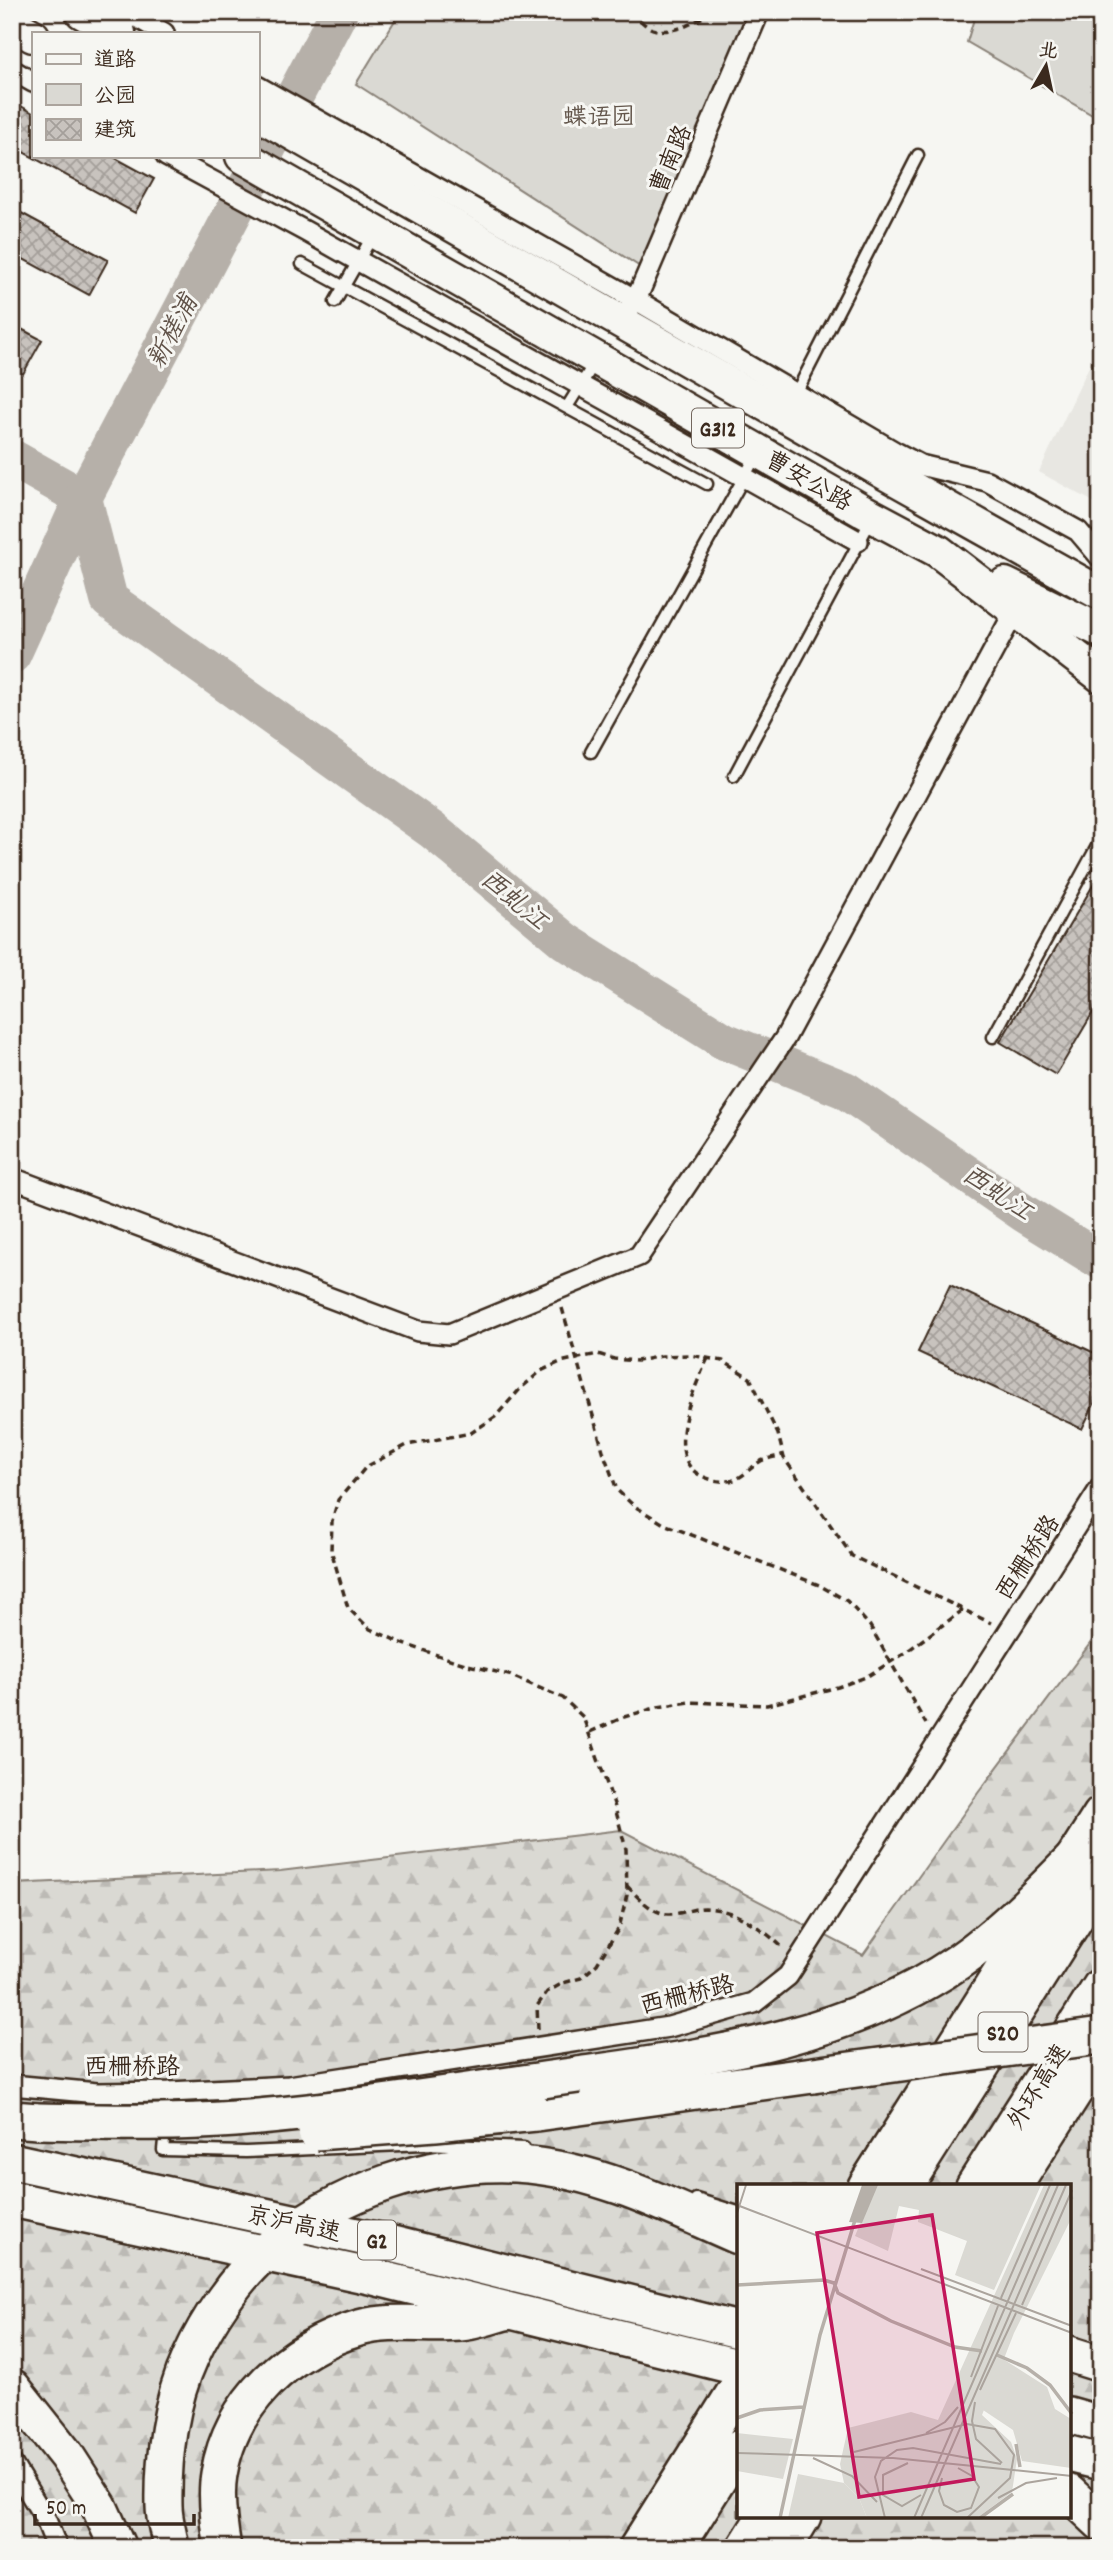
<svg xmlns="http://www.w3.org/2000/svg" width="1113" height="2560" font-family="Dekko,'LXGW WenKai TC',sans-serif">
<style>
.built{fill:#e8e7e2}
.green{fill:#dad9d3;stroke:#8a8278;stroke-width:2}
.forest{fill:url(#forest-firs);stroke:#8a8278;stroke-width:2;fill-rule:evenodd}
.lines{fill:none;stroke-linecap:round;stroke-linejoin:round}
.river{stroke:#b6b0a9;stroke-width:38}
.building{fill:url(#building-cross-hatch);stroke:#3b2a1e;stroke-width:2}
.service-casing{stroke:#3b2a1e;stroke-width:15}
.minor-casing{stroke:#3b2a1e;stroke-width:24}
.trunk-casing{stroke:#3b2a1e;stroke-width:37}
.motorway-casing{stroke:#3b2a1e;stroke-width:40}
.path{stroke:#3b2a1e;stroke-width:3.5;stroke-dasharray:7 5;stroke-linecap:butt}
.service{stroke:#f6f6f2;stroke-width:10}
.minor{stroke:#f6f6f2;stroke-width:19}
.trunk{stroke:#f6f6f2;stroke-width:32}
.motorway{stroke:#f6f6f2;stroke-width:35}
.motorway-bridge-casing{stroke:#3b2a1e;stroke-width:40;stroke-linecap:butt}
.motorway-bridge{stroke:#f6f6f2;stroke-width:35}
.labels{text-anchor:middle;stroke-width:6;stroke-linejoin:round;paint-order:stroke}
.shield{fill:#f6f6f2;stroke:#73675e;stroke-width:2}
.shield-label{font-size:23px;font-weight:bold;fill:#3b2a1e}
.park-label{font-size:24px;fill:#63564b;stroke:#f6f6f2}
.street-label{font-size:24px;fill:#3b2a1e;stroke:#f6f6f2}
.water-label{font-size:26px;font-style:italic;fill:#605248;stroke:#f6f6f2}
.inset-river{fill:none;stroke:#b6b0a9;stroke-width:3.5}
.inset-road{fill:none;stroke:#aba49d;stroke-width:2}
.view{fill:#c2185b;fill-opacity:0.15;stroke:#c2185b;stroke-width:3.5}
.inset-edge{fill:none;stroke:#3b2a1e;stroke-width:3.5}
</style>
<defs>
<pattern id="forest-firs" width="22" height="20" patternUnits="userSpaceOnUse" patternTransform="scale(1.75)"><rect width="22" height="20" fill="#dad9d3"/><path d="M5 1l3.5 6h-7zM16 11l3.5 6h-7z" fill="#bcbab5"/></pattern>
<pattern id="building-cross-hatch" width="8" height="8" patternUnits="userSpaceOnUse" patternTransform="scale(1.75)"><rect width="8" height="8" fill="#c8c3be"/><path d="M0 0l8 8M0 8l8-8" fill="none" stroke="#a49f9a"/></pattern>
</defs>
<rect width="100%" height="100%" fill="#f6f6f2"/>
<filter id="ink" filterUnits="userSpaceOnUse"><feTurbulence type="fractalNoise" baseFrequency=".0143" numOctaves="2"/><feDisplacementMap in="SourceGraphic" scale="14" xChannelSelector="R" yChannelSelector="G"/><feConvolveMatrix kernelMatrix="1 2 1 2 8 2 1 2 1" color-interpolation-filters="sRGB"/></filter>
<g filter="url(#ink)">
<path class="built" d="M1101 341V506L1039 472Z"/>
<g class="green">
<path d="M400 12H756L648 272 356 84Z"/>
<path d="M976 12H1101V120L967 42Z"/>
</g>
<path class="forest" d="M1101 1629V2548H12V1884L280 1871 621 1830 863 1955 978 1793ZM738 2186H1069V2516H738Z"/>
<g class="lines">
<g class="river">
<path d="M12 458 83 498 109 600 432 830 565 941 724 1041 845 1090 1025 1214 1101 1261"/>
<path d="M12 655 83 498 339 12"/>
</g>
</g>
<g class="building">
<path d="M21 106 33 113V156H112L154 179 135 213 12 146V122Z"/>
<path d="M12 208 108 260 89 295 12 253Z"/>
<path d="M12 324 42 340 23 374 12 368Z"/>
<path d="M1101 872V999L1056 1075 1000 1042Z"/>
<path d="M950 1285 1101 1356V1390L1082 1429 918 1352Z"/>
</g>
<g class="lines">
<g class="service-casing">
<g id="service">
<path d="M302 264 707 484"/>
<path d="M335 302 373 235"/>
<path d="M794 397 918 155"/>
<path d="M567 407 595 362"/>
<path d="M591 752 757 454"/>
<path d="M734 776 871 520"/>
<path d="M993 1037 1101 839"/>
<path d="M169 2092 163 2150 246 2152 424 2144 524 2148"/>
<path d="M696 2199 738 2212"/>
</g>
</g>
<g class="minor-casing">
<g id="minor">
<path d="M128 12 164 33"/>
<path d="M12 70 33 82"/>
<path d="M257 86 636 300 897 453 920 465 987 481 1078 531 1101 558"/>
<path d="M166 156 305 231 858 541"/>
<path d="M629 309 636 300 759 12"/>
<path d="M12 1178 418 1331 449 1334 639 1256 785 1038 1016 609"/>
<path d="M12 2085 97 2093 169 2092 289 2086 669 2027 754 2003 788 1976 1101 1487"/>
<path d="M12 2464 46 2520 57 2548"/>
</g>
</g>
<g class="trunk-casing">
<g id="trunk">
<path d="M82 12 119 33"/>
<path d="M12 24 33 36"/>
<path d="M257 113 885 473 1101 594"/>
<path d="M242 156 863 511 938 551 1101 676"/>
<path d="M1005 584 1101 631"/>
</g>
</g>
<g class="motorway-casing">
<g id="motorway">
<path d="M578 2075C709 2056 845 2039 958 1962 1001 1932 1037 1896 1073 1859"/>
<path d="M536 2113 813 2075"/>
<path d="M12 2119 38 2121"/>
<path d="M12 2161 380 2241 738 2330"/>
<path d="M866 2186 1101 1815"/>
<path d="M905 2186 1101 1878"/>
<path d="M974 2186 1101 1986"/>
<path d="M1014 2186 1101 2050"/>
<path d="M12 2199 374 2277 738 2367"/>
<path d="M1069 2354 1101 2364"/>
<path d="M12 2387 66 2455 99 2506 118 2548"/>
<path d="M1069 2415 1101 2424"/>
<path d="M1069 2454 1101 2462"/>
<path d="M1069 2493 1101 2523"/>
<path d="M171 2548C169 2534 164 2520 164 2506 163 2457 170 2401 191 2356 207 2321 235 2279 264 2253 336 2190 434 2157 529 2165 603 2172 671 2207 738 2236"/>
<path d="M223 2548C219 2525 215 2497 219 2474 231 2401 290 2348 359 2328 392 2319 426 2326 460 2323 475 2322 492 2315 506 2312"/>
<path d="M637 2548 738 2387"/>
<path d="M675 2548 738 2448"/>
<path d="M745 2548 765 2516"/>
<path d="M784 2548 803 2516"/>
</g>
</g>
<g class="path">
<path d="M632 12C637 17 644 25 650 28 669 36 695 24 710 12"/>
<path d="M1079 12 1101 32"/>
<path d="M562 1308 604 1454 617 1490 634 1506 664 1524 819 1585 847 1601 870 1626 926 1724"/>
<path d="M708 1358C695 1386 664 1453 698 1474 708 1480 722 1483 734 1480 745 1476 752 1466 761 1461 768 1458 776 1457 782 1455"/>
<path d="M590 1732 624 1717 658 1707 689 1702 767 1705 838 1687 866 1677 902 1655 963 1610"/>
<path d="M627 1886C637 1896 648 1909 662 1913 677 1917 690 1908 705 1908 735 1909 762 1928 782 1947"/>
<path d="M538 2029 537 2006 547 1992 563 1983 581 1978 597 1964 619 1928 627 1895 626 1849 614 1804 583 1717 563 1698 509 1675 468 1665 404 1644 370 1629 348 1608 331 1550 332 1521 338 1500 366 1467 407 1445 471 1433 495 1417 521 1388 541 1371 560 1362 598 1354 614 1359 637 1361 662 1356 690 1355 723 1361 750 1378 778 1434 784 1458 852 1556 991 1623"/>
</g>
<use href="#service" class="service"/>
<use href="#minor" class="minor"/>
<use href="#trunk" class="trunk"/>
<use href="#motorway" class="motorway"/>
<g class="motorway-bridge-casing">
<g id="motorway-bridge">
<path d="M813 2075 1101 2036"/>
<path d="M38 2121C104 2122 170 2124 235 2119 350 2110 464 2091 578 2075"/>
<path d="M316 2132 435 2123 536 2113"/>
</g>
</g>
<use href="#motorway-bridge" class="motorway-bridge"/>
</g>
</g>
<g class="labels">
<g class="shield">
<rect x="692" y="408.5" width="52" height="39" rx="5"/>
<rect x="978.5" y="2012.5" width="49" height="39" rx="5"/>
<rect x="358" y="2220.5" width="38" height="39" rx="5"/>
</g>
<g class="shield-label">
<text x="718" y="436">G312</text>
<text x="1003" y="2040">S20</text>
<text x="377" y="2248">G2</text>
</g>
<g class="park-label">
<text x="599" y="124">蝶语园</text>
</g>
<g class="street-label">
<text transform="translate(670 159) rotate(-67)" y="8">曹南路</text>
<text transform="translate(809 480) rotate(30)" y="8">曹安公路</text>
<text transform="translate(1027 1557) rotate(-57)" y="8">西栅桥路</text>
<text transform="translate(687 1994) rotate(-14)" y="8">西栅桥路</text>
<text x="132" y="2074">西栅桥路</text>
<text transform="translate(1038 2086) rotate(-58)" y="8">外环高速</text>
<text transform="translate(294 2223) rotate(12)" y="8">京沪高速</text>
</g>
<g class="water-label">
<text transform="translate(171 331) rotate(-62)" y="9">新槎浦</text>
<text transform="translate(515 899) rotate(40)" y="9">西虬江</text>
<text transform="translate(998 1192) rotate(34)" y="9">西虬江</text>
</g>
</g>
<g transform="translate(737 2184)">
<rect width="334" height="334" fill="#f6f6f2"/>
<path d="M139 1H304L257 106 218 91 230 57 181 38 182 26 162 22 151 67 118 52ZM266 175 310 203 318 225 334 235V284L285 277 276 246 246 226ZM0 249 56 255 46 295 0 287ZM61 290 107 299 122 314 130 334H51Z" fill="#dad9d3"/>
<path d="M307 1H334V35L277 149 245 231 274 258 280 275 275 308 240 334H130L122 314 107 299 103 280 111 244 174 228 201 236Z" fill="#dad9d3"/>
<path d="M125 1H141L125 39 112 38Z" fill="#b6b0a9"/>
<path class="inset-river" d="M0 101 87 96 97 99 101 109 154 137 218 163 245 167M260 171 290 184 313 201 335 230M0 234 23 226 67 223M279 260 283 283M43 334 83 151 118 36M243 334 276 310"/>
<path class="inset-road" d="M0 21 335 149M0 29 9 1M184 85 335 142M264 114 313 1M285 121 335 6M234 193 261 122M243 206 279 129M238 218 235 237 239 255 265 279M189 249 208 238 221 223M117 268 230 240 258 245 277 271 273 294 230 334M0 269 156 274 335 292M76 274 115 292 140 318M171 279 146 291V311L165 322 184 311M205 294 202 307 207 321 220 328 234 324 242 303 235 292 221 284M261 314 289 299 320 294M148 334 138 293 144 277 160 266 176 264 264 280M177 334 321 1M184 334 329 1"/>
<path class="view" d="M195 31 237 295 122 313 80 49Z"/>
<rect width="334" height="334" class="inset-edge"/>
</g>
<rect width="1113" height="2560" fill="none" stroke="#f6f6f2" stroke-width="42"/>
<rect x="21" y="21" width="1071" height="2518" fill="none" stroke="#3b2a1e" stroke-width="2.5" filter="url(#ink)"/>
<rect x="32" y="32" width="228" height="126" fill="#f6f6f2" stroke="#aba49d" stroke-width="2"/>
<rect x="46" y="54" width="35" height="10" fill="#f6f6f2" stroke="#aba49d" stroke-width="2"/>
<text x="94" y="66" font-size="21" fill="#3b2a1e">道路</text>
<rect x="46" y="84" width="35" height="21" fill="#dad9d3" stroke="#aba49d" stroke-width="2"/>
<text x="94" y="102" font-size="21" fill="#3b2a1e">公园</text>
<rect x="46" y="119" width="35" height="21" fill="url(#building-cross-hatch)" stroke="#aba49d" stroke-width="2"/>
<text x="94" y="136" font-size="21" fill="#3b2a1e">建筑</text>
<g transform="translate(1046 66) rotate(9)" stroke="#f6f6f2" stroke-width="5" paint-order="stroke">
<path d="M0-5L12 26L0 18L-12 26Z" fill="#3b2a1e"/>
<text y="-10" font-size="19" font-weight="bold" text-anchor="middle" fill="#3b2a1e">北</text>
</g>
<path d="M35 2514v10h159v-10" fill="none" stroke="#3b2a1e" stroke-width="3.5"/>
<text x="46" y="2514" font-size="21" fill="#3b2a1e" stroke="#f6f6f2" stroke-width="5" paint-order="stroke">50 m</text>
</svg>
